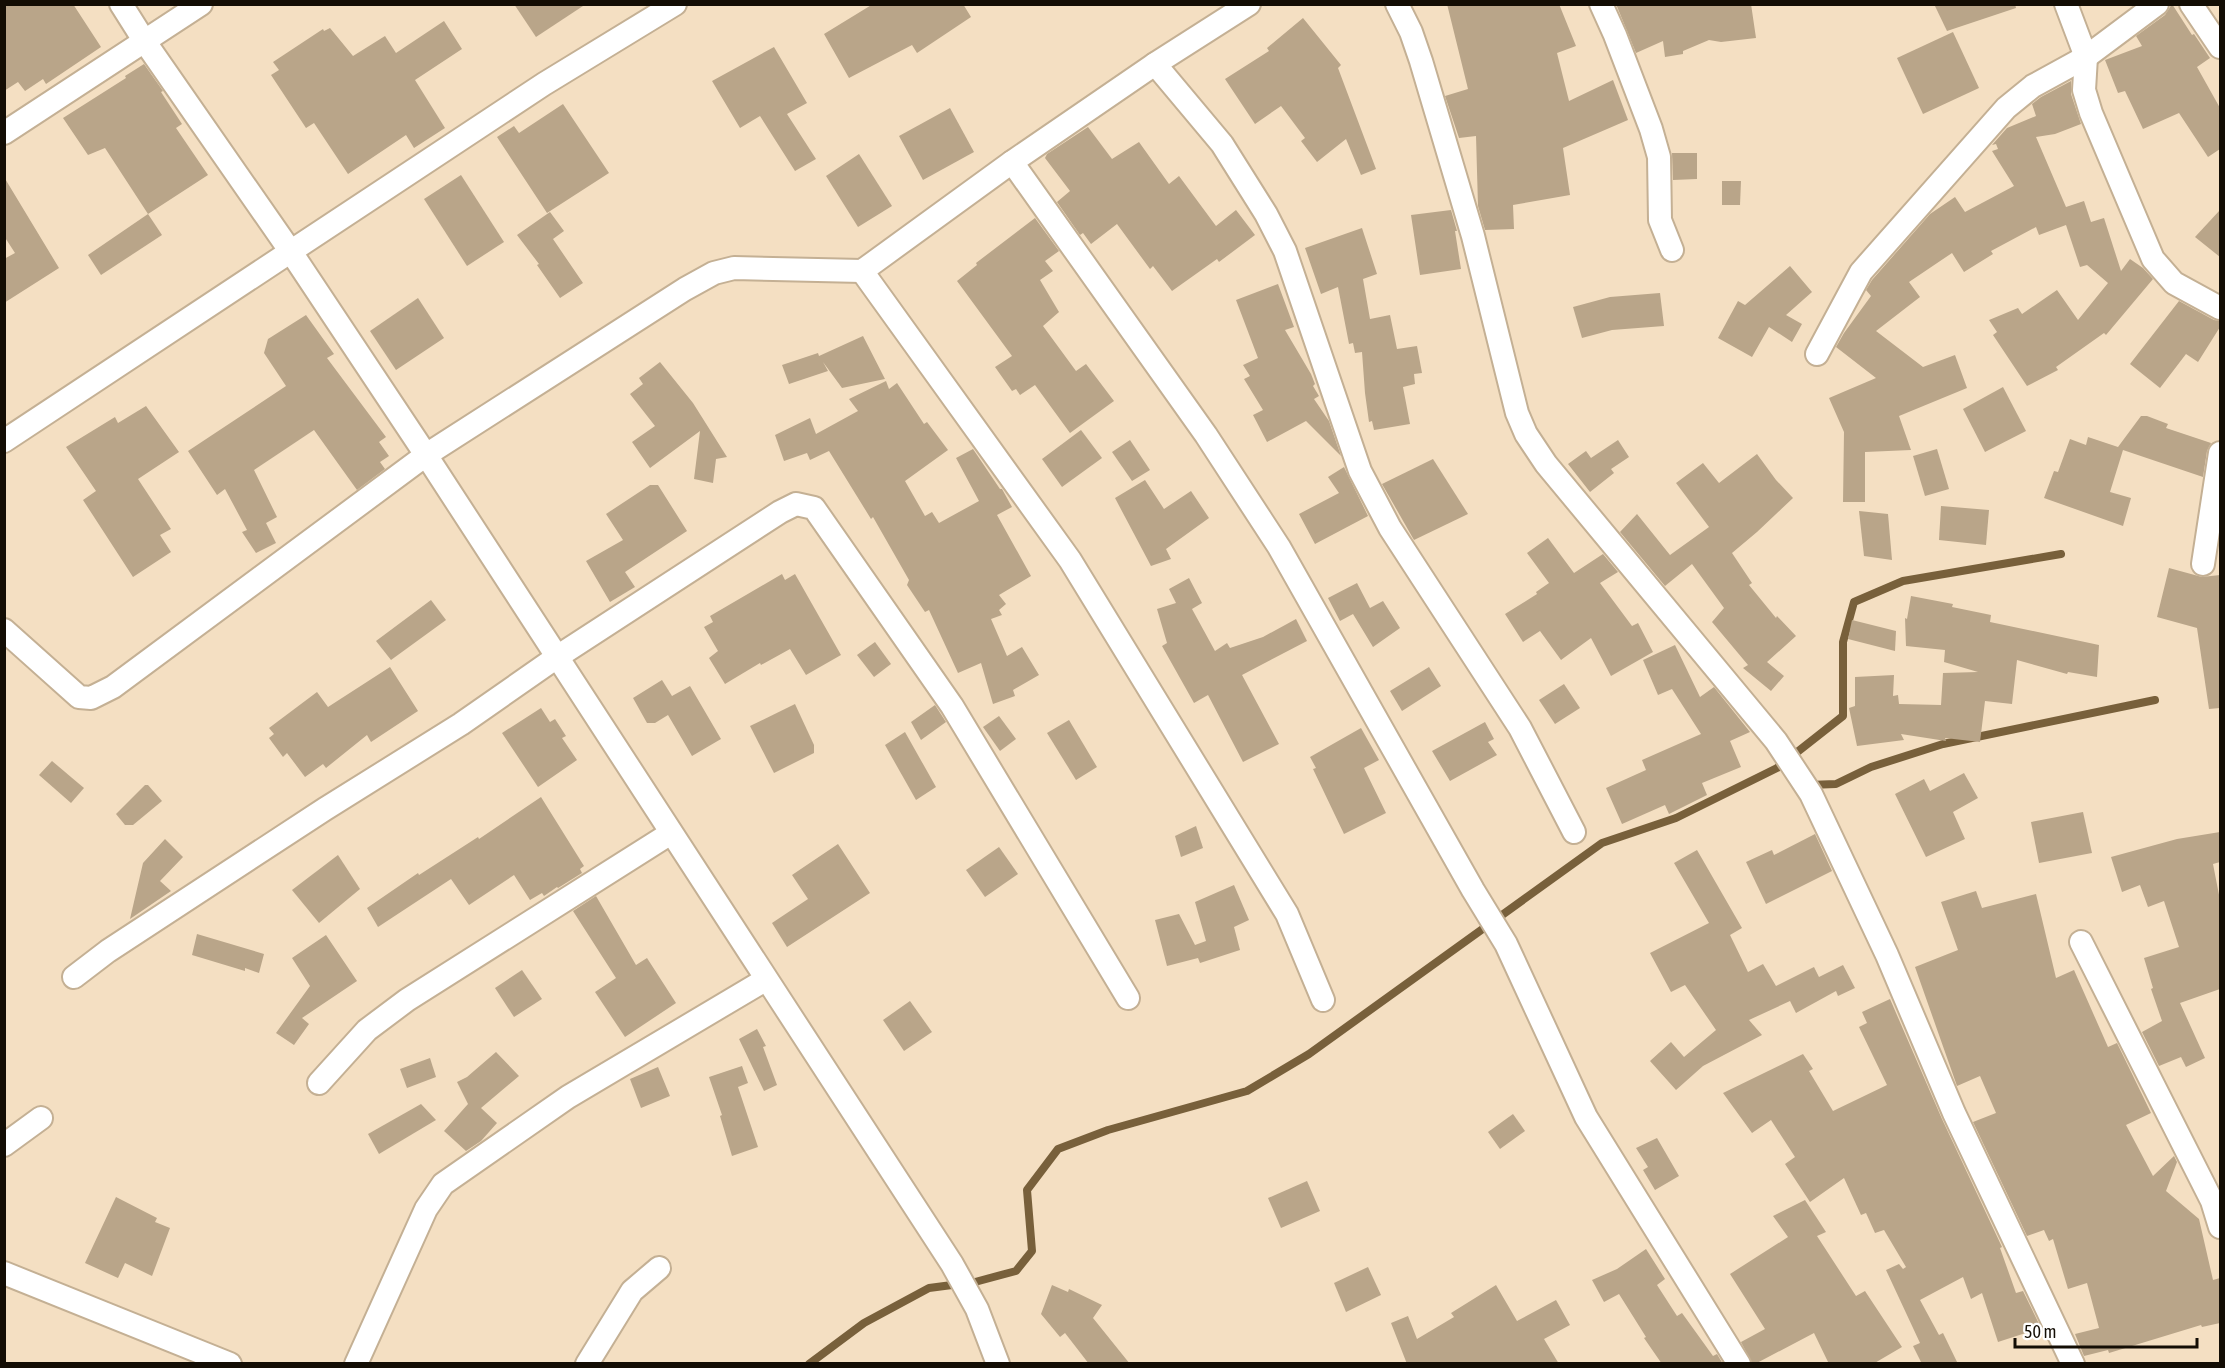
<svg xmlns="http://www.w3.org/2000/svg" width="2225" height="1368" font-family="'Asap Condensed',sans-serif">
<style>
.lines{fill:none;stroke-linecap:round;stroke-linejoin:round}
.stream{stroke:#78603b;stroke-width:8}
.building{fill:#b9a589}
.minor-casing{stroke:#c4b094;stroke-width:26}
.minor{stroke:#fff;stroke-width:22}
</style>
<rect width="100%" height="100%" fill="#f4dfc2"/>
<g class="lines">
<g class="stream">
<path d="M1809 785 1836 784 1871 767 1943 744 2155 700"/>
<path d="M809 1364 864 1323 929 1288 975 1282 1016 1271 1032 1251 1027 1190 1058 1149 1108 1130 1247 1091 1309 1054 1602 843 1676 818 1777 768 1843 716V642L1854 602 1903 581 2061 554"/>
</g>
</g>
<g class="building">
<path d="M4 4H73L101 47 46 84 43 79 25 91 18 82 4 91Z"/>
<path d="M514 4H586L536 37Z"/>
<path d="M873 4H963L971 17 917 53 912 45 849 78 824 34Z"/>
<path d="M1447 4H1559L1576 46 1557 53 1569 101 1613 80 1628 120 1563 148 1570 195 1513 205 1514 229 1485 230 1478 206 1476 136 1459 138 1445 96 1468 89Z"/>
<path d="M1616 4H1751L1756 38 1721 42 1709 40 1683 51V54L1665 57 1663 41 1636 53Z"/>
<path d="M1934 4H2015L2016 8 1947 31Z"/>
<path d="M2172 4 2192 35 2194 34 2210 58 2197 67 2220 108V149L2208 157 2179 113 2143 129 2125 91 2118 93 2105 60 2142 46 2136 36 2165 15Z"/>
<path d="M1303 18 1341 65 1338 68 1376 169 1361 175 1346 139 1317 162 1301 141 1305 138 1281 106 1255 124 1225 79 1269 51 1267 48Z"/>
<path d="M444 21 462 49 415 80 445 128 414 148 406 135 348 174 314 123 306 128 271 75 279 70 273 62 323 29 324 31 330 28 353 56 385 36 396 53Z"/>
<path d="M1953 32 1979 88 1923 114 1897 58Z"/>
<path d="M774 47 807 103 787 114 816 159 795 171 760 116 740 128 712 81Z"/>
<path d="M144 64 163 91 161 92 182 124 176 128 208 175 148 214 105 148 88 155 63 118 126 78 125 76Z"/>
<path d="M2071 81V94L2081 124 2055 134 2036 137 2066 207 2084 201 2091 222 2104 218 2121 271 2130 259 2143 268 2153 279 2106 335 2104 333 2056 367 2058 370 2027 386 1993 335 1997 332 1989 320 2018 308 2022 314 2057 290 2078 320 2108 283 2087 265 2080 267 2066 225 2039 235 2036 227 1991 251 1993 254 1964 272 1952 253 1909 282 1920 297 1876 331 1923 367 1955 355 1967 388 1899 416 1911 450 1865 452V502H1843L1844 432 1829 398 1876 378 1836 347 1844 333 1871 296 1866 290 1872 280 1930 214 1955 197 1965 212 2014 186 1992 151 1998 149 1996 144 1992 145 2007 128 2036 116 2032 104 2041 97Z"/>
<path d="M563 104 609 173 547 213 497 137 514 126 519 133Z"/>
<path d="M950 108 974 152 923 180 899 136Z"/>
<path d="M1088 127 1112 159 1139 142 1169 184 1179 176 1216 226 1236 210 1255 235 1219 262 1217 259 1172 291 1153 266 1150 269 1117 224 1091 244 1083 233 1080 235 1057 202 1070 191 1045 158 1047 154Z"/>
<path d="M1672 153H1697V179L1673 180Z"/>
<path d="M859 154 892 206 858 227 826 176Z"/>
<path d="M461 175 504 242 467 266 424 199Z"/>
<path d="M4 177 59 268 4 303V259L15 253 4 236Z"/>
<path d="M1722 181H1741L1740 205H1722Z"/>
<path d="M1451 210 1457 231H1455L1461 269 1420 275 1411 215Z"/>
<path d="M2220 210V257L2195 237Z"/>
<path d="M550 212 564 231 553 239 583 283 560 298 537 265 539 264 517 235Z"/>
<path d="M148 214 162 235 101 275 88 255Z"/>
<path d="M1035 218 1059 251 1045 261 1053 271 1040 280 1059 312 1043 326 1076 371 1086 364 1114 401 1070 433 1035 385 1020 395 1016 389 1012 391 995 367 1012 356 957 281 977 265 976 263Z"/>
<path d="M1362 228 1377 274 1363 279 1370 319 1390 315 1397 349 1417 346 1422 373 1414 374 1415 384 1403 387 1410 424 1374 430 1372 421 1369 422 1365 393 1362 352 1355 353 1353 343 1349 344 1338 287 1321 294 1305 248Z"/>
<path d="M1790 266 1812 292 1786 315 1802 324 1792 342 1769 327 1752 357 1718 338 1738 301 1745 305Z"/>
<path d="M1278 284 1294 327 1285 330 1311 374 1315 384 1313 386 1319 396 1314 399 1329 421 1341 456 1306 421 1267 442 1253 415 1263 410 1244 379 1250 376 1243 365 1258 358 1236 300Z"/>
<path d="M1660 293 1664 326 1612 330 1582 338 1573 307 1610 297Z"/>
<path d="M418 298 444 338 396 370 370 331Z"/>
<path d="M2179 301 2214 320 2220 321V327L2198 362 2186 354 2160 388 2130 364Z"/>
<path d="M306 315 334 354 327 358 386 437 379 442 389 456 380 462 385 469 357 490 314 430 254 470 277 517 266 523 276 543 256 553 242 532 247 530 225 489 217 495 188 451 286 386 264 353 268 339Z"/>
<path d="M863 336 885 379 842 388 823 362 828 371 789 384 782 365 818 353 819 356Z"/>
<path d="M660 362 693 403 727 457 716 459 713 483 694 479 700 431 650 468 632 442 655 426 630 394 643 384 639 378Z"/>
<path d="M886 381 889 389 897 383 924 424 927 422 948 450 905 481 925 516 932 512 939 523 979 501 956 458 973 449 1000 489H1002L1012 507 997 515 1031 576 999 595 1006 604 999 610 1002 615 991 619 1007 656 1022 647 1039 675 1013 690 1015 696 993 704 981 663 958 673 929 610 925 612 907 585 909 580 873 517 871 519 829 451 810 460 807 453 784 461 775 435 810 418 816 434 858 411 849 399Z"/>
<path d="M2003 387 2026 431 1985 452 1963 409Z"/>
<path d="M146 406 179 452 138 479 171 529 160 535 171 552 133 577 83 500 96 491 66 447 115 417 118 423Z"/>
<path d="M2141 416H2147L2168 424 2166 428 2211 443 2207 451 2203 477 2123 450 2110 492 2131 498 2123 526 2044 498 2054 471 2058 472 2070 439 2086 445 2088 437 2118 447Z"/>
<path d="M1081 430 1102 458 1062 487 1042 459Z"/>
<path d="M1130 440 1150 470 1132 481 1112 452Z"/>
<path d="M1618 440 1629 457 1611 469 1614 473 1590 492 1568 464 1586 451 1591 458Z"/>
<path d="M1937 449 1949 489 1925 496 1913 456Z"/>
<path d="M1757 454 1776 480 1793 498 1757 532 1732 553 1752 583 1749 585 1776 618 1777 616 1796 636 1767 662 1784 676 1771 691 1743 668 1748 665 1712 622 1724 608 1692 564 1665 586 1620 532 1637 514 1670 555 1709 527 1676 483 1703 463 1719 483Z"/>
<path d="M1433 459 1468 514 1414 540 1382 484Z"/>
<path d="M1344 467 1368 516 1315 544 1299 514 1339 493 1328 477Z"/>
<path d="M1145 480 1164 509 1191 491 1209 518 1166 549 1171 559 1151 566 1115 498Z"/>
<path d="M650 485H658L687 531 625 572 635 587 610 602 586 561 623 540 606 514Z"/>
<path d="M1941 506 1989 510 1986 545 1939 540Z"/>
<path d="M1859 511 1888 514 1892 560 1864 556Z"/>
<path d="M1548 538 1574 573 1603 554 1618 572 1600 583 1632 626 1638 623 1653 652 1611 676 1591 638 1561 660 1540 631 1523 642 1505 614 1537 594 1536 592 1549 583 1527 553Z"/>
<path d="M2169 568 2202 577 2220 575V708L2209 709 2197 628 2157 617Z"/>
<path d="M782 574 785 580 795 574 841 655 806 675 790 649 761 665 760 663 725 684 709 658 718 651 704 627 713 622 710 616Z"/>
<path d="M1189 578 1202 603 1192 609 1215 651 1227 643 1230 648 1263 637 1296 619 1307 641 1242 675 1279 744 1243 762 1208 695 1194 703 1162 646 1167 643 1157 609 1176 603 1169 589Z"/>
<path d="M1357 583 1370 608 1383 601 1400 628 1373 647 1353 614 1340 621 1328 598Z"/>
<path d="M1911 596 1953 604 1952 607 1991 615 1990 622 2099 645 2097 677 2068 672 2067 674 2017 660 2012 704 1985 701 1980 742 1945 738 1946 741 1901 734 1904 740 1857 746 1849 708 1855 706V677L1894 675 1893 696 1898 695 1899 704 1941 705 1943 673 1978 672 1944 662 1945 650 1906 646 1905 618 1907 619Z"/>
<path d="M431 600 446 620 391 660 376 641Z"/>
<path d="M1852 620 1896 631 1895 651 1848 639Z"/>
<path d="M875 642 891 664 874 677 857 655Z"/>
<path d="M1675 645 1700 697 1714 687 1750 732 1730 741 1741 767 1702 783 1707 795 1669 814 1665 805 1622 824 1606 788 1646 770 1642 760 1701 734 1672 689 1658 695 1643 660Z"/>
<path d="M390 667 418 711 371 742 367 735 326 768 323 764 305 777 287 753 283 757 269 738 274 734 269 728 317 692 328 707Z"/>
<path d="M1429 667 1441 686 1402 711 1390 691Z"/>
<path d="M662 680 672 696 690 686 721 739 692 756 668 715 655 723H647L633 698Z"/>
<path d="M1564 684 1580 708 1555 724 1539 700Z"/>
<path d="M795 704 814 745V753L774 773 750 726Z"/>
<path d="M935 705 946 722 921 740 911 722Z"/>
<path d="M541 708 550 722 555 719 566 736 562 738 577 760 538 787 502 733Z"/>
<path d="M999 716 1016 739 1000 751 983 727Z"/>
<path d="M1069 720 1097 767 1076 780 1047 733Z"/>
<path d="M1485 722 1494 739 1488 742 1497 755 1450 781 1432 751Z"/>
<path d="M1361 728 1379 760 1364 768 1386 813 1344 834 1313 769 1316 768 1310 757Z"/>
<path d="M905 732 936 787 916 800 885 745Z"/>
<path d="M52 761 84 788 71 803 39 775Z"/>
<path d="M1964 773 1978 798 1953 812 1965 839 1926 857 1895 794 1924 779 1930 791Z"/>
<path d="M145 785H148L162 801 133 825H125L116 814Z"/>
<path d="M541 797 584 866 580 869 582 873 558 888 557 887 544 896 542 893 530 900 514 875 469 905 451 879 378 927 367 908 418 873 419 875 478 837 479 839Z"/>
<path d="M2083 812 2092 853 2039 863 2031 822Z"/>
<path d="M1196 826 1203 848 1181 857 1175 836Z"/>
<path d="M2220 832V862L2213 864 2220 900V989L2180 1003 2205 1058 2186 1067 2181 1057 2159 1066 2142 1032 2162 1021 2151 989 2153 988 2144 958 2179 947 2164 901 2148 907 2140 885 2122 892 2111 857 2177 839Z"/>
<path d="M1815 834 1832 871 1766 904 1746 862 1772 850 1774 855Z"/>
<path d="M165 839 183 857 160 881 171 891 130 919 143 863Z"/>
<path d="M838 844 870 893 787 947 772 923 808 899 792 875Z"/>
<path d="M999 847 1018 874 985 897 966 870Z"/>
<path d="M1697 850 1742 928 1730 935 1748 972 1763 964 1776 986 1814 967 1819 977 1843 965 1855 988 1838 996 1836 991 1796 1013 1790 1001 1749 1020 1762 1035 1703 1066 1676 1090 1650 1061 1671 1042 1684 1057 1716 1030 1685 985 1671 992 1650 953 1709 923 1674 863Z"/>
<path d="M338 855 360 889 319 923 292 890Z"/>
<path d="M1234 885 1249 920 1234 927 1240 950 1200 963 1198 958 1167 966 1155 920 1179 914 1195 945 1206 941 1195 902Z"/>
<path d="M1976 891 1982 908 2036 894 2056 978 2074 970 2108 1047 2117 1043 2151 1113 2126 1125 2153 1176 2174 1156 2177 1162 2166 1191 2199 1219 2213 1280 2220 1278V1323L2202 1327 2201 1325 2109 1353 2108 1350 2084 1356 2075 1334 2099 1328 2087 1283 2068 1289 2053 1239 2049 1241 2044 1230 2027 1236 1973 1122 1996 1113 1980 1076 1957 1086 1915 967 1958 950 1941 902Z"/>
<path d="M596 896 636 965 647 958 676 1003 625 1037 595 992 616 978 573 911Z"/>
<path d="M197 934 264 954 259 973 245 968V971L192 955Z"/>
<path d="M326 935 357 981 302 1018 309 1024 294 1045 276 1033 310 986 292 958Z"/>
<path d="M522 970 542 999 514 1017 495 988Z"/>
<path d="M1890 999 1942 1119 2002 1247 2000 1248 2016 1293 2023 1291 2041 1328 1998 1342 1982 1293 1971 1299 1963 1277 1920 1300 1939 1335 1943 1333 1958 1364H1922L1913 1346 1920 1343 1886 1270 1899 1264 1903 1269 1906 1267 1884 1230 1875 1233 1866 1213 1861 1215 1844 1178 1810 1202 1785 1164 1795 1157 1771 1120 1752 1133 1723 1093 1803 1054 1813 1069 1809 1071 1833 1111 1887 1085 1859 1027 1867 1023 1862 1012Z"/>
<path d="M910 1001 932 1032 904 1051 883 1020Z"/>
<path d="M757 1029 766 1046 763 1047 777 1085 764 1091 739 1039Z"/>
<path d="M496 1052 519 1076 481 1108 497 1123 481 1141 466 1151 444 1131 468 1104 457 1082 467 1077Z"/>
<path d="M430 1058 436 1077 407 1088 400 1069Z"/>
<path d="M742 1066 748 1083 738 1087 758 1147 732 1156 720 1116 722 1115 709 1077Z"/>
<path d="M658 1067 670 1096 641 1108 630 1079Z"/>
<path d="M421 1104 436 1120 379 1154 368 1134Z"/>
<path d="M1513 1114 1525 1131 1500 1149 1488 1132Z"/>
<path d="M1657 1138 1679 1176 1655 1190 1643 1170 1648 1167 1636 1148Z"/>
<path d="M1307 1181 1320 1211 1281 1228 1268 1198Z"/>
<path d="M116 1197 157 1218 155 1222 170 1228 152 1276 125 1263 118 1278 85 1263Z"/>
<path d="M1805 1200 1826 1232 1817 1236 1856 1296 1865 1291 1902 1347 1873 1364H1829L1814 1333 1755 1364H1752L1741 1342 1765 1329 1730 1274 1788 1237 1773 1216Z"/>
<path d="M1646 1249 1665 1279 1657 1285 1677 1316 1682 1313 1713 1356 1717 1354 1723 1364H1662L1644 1338 1646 1337 1619 1294 1604 1302 1592 1280 1617 1269Z"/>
<path d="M1368 1267 1381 1295 1346 1312 1334 1283Z"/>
<path d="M1052 1285 1068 1292 1069 1289 1102 1305 1093 1318 1130 1364H1089L1065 1333 1060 1337 1041 1314Z"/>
<path d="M1496 1285 1517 1321 1556 1300 1570 1325 1544 1339 1559 1364H1407L1391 1323 1408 1316 1417 1339 1454 1317 1451 1313Z"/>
</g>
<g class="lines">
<g class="minor-casing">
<g id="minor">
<path d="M121 4 145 42 291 252 426 455 952 1264 977 1309 998 1364"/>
<path d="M1397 4 1411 32 1421 61 1473 236 1517 413 1526 434 1546 464 1776 741 1811 794 1887 955 1954 1113 2073 1364"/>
<path d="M1601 4 1615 35 1651 129 1659 157 1660 220 1672 250"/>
<path d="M2066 4 2086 57 2084 90 2091 113 2153 259 2174 283 2220 308"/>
<path d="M2191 4 2220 47"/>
<path d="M1155 64 1222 144 1266 214 1285 251 1360 471 1390 528 1520 728 1574 832"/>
<path d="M4 133 201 4"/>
<path d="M1012 162 1206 435 1279 547 1473 890 1506 944 1586 1117 1739 1364"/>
<path d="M862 271 1070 560 1287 914 1323 1000"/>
<path d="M1817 354 1861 272 2006 108 2033 86 2086 57 2157 4"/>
<path d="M4 441 544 84 675 4"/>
<path d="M2203 564 2220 453"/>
<path d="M4 630 79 697 91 698 113 687 426 455 685 289 714 273 734 268 862 271 1012 162 1155 64 1249 4"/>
<path d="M2081 942 2212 1201 2220 1227"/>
<path d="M74 977 108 951 325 809 461 724 557 657 780 512 796 504 814 508 952 706 1128 998"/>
<path d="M319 1083 367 1030 407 1000 671 833"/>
<path d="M4 1145 41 1118"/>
<path d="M4 1273 230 1364"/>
<path d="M356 1364 426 1209 443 1184 568 1097 765 980"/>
<path d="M587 1364 632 1291 659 1268"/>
</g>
</g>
<use href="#minor" class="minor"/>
</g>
<rect width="2225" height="1368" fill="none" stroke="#130d04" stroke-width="12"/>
<path d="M2015 1338v9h182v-9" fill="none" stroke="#130d04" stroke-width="3"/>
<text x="2024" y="1338" font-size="18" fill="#130d04" stroke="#ffffff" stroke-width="4.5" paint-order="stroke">50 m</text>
</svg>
